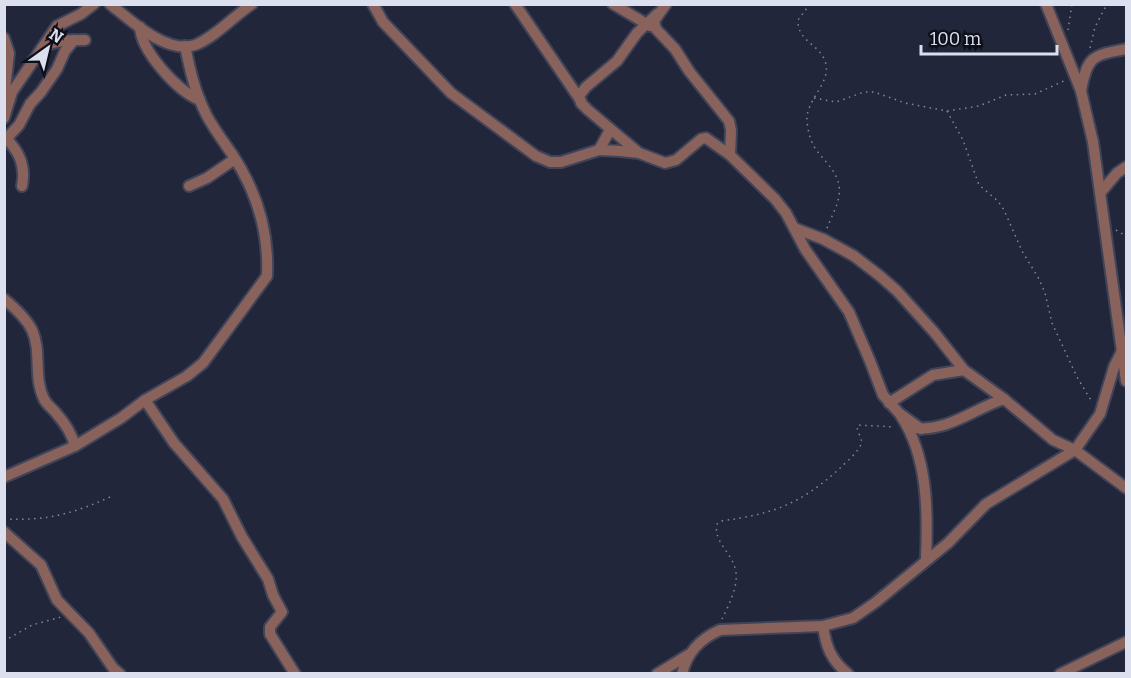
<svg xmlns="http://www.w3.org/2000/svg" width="1131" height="678" font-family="Bitter,serif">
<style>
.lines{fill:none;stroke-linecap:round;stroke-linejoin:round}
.street-casing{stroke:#404458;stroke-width:14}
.path{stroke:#848899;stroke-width:1.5;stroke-dasharray:1.5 4.5;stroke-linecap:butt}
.street{stroke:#8a625c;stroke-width:10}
</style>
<rect width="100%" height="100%" fill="#22263b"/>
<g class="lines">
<g class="street-casing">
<g id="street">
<path d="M110 4C130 20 167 55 195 45 214 38 234 16 252 4"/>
<path d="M373 4 383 22 451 93 536 156 550 162H561L599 150 620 151 639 153 665 163 676 160 701 139 706 138 730 155 775 199 786 213 805 249 849 312 870 361 883 395 899 413 921 429"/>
<path d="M515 4 581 101"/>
<path d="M613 4 650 26"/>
<path d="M666 4 654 21 656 29 675 49 689 71 729 121 731 130 730 155"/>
<path d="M1046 4 1081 91 1093 142 1126 381"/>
<path d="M140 27C141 51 178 92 200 100"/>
<path d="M4 38 9 53 5 90 10 99"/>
<path d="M42 48C54 40 70 40 85 40"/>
<path d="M1081 91C1087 56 1093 55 1126 49"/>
<path d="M4 118 12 92 57 26 81 14 94 4"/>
<path d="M4 136C19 151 26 165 22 186"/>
<path d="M7 138 19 125 30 104 41 92 57 69 65 51 74 40"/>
<path d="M599 150 610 130"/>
<path d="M639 153 588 110 581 103 579 96 586 87 617 61 637 33 657 14"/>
<path d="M189 186 207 178 235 159"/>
<path d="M1101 192 1117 173 1126 167"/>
<path d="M794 228 823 239 854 256 880 276 897 291 934 332 964 370 1004 399 1053 440 1075 450 1126 488"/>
<path d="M4 299C15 308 26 318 32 330 42 352 33 377 44 399 47 405 52 408 56 413 64 422 72 434 75 446"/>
<path d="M145 400 174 443 223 499 242 537 268 579 273 595 282 612 270 627V634L295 674"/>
<path d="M889 403 933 375 964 370"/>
<path d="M901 416C928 457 928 512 926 559"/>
<path d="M914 428C948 432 973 409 1004 399"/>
<path d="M4 477 75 446 121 418 145 400 187 376 203 363 267 276C269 232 256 190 232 154 223 141 214 129 207 116 195 93 190 70 185 46"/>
<path d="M4 532 41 565 57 600 89 633 113 668 120 674"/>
<path d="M823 626C826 647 831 660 848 674"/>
<path d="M657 674 688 655"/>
<path d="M682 674C687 652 700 639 720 630L823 626 853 618 876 602 948 543 986 504 1075 450 1100 414 1114 367 1123 349"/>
<path d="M1060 674 1126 642"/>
</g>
</g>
<g class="path">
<path d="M810 4 798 20C797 41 819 44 825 61 833 82 805 100 807 121 808 131 810 140 815 148 826 164 842 174 839 196 837 208 830 219 826 231"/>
<path d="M1068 30 1072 4"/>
<path d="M1090 48 1095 27 1107 4"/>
<path d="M814 98 836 102 864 92H874L905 103 947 111 979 106 1006 95 1035 94 1066 80"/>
<path d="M947 111 963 140 979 185 998 201 1004 210 1022 251 1039 279 1045 293 1052 323 1058 336 1077 377 1092 402"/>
<path d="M1116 230 1126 236"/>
<path d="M4 519C46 521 72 514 110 497"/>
<path d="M722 619C729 605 740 583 735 568 731 552 713 541 717 524L721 521C772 514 799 505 838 470 846 462 858 453 862 442L857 428 858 425 895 427"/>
<path d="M4 641 32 625 61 617"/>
</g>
<use href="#street" class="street"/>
</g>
<rect width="1131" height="678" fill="none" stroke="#dce0ee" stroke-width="12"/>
<g transform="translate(48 48) rotate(34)" stroke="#0e1019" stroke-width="4.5" paint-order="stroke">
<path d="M0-4.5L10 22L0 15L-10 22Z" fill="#dce0ee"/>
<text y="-9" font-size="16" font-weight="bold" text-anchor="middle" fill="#dce0ee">N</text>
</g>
<path d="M921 45v9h136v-9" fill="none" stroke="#dce0ee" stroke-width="3"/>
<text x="930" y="45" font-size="18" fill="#dce0ee" stroke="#0e1019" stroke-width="4.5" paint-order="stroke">100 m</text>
</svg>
